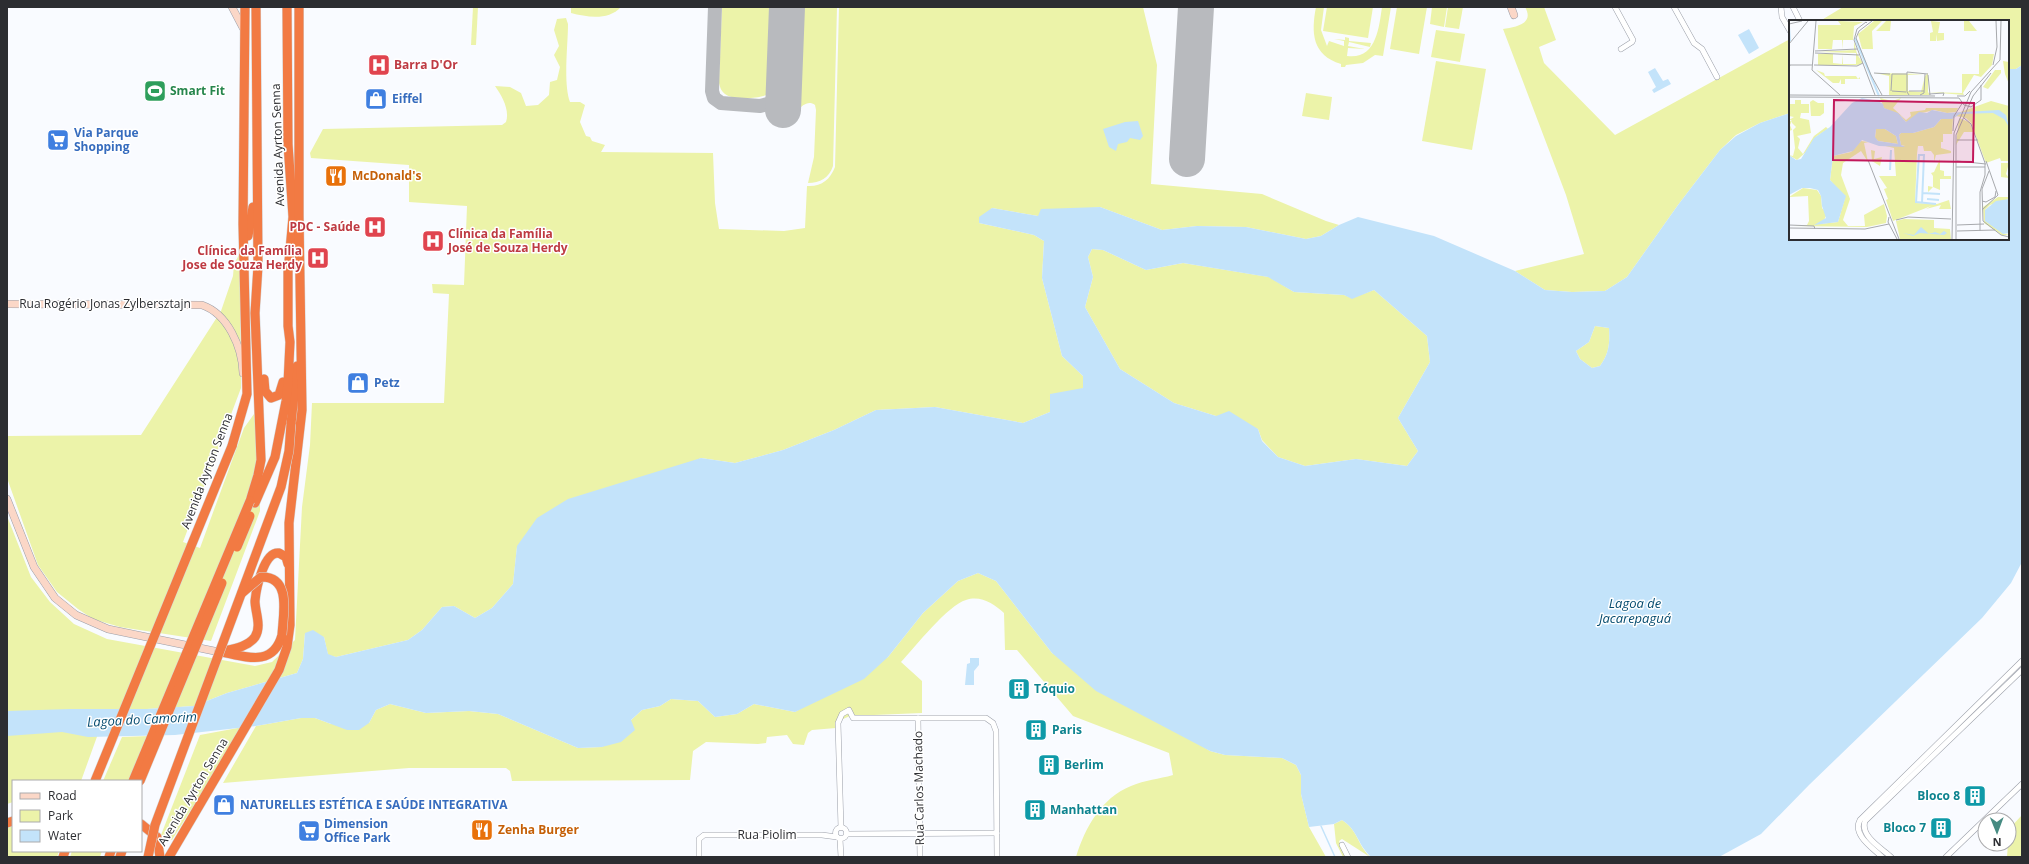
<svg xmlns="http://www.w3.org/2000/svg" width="2029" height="864" font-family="'Open Sans',sans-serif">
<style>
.green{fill:#ecf3a9}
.water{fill:#c3e3fa;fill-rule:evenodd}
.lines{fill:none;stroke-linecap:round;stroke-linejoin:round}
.stream{stroke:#c3e3fa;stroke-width:1.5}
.taxiway{stroke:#b8babe;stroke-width:14}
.runway{stroke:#b8babe;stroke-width:36}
.street-casing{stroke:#9b9fa9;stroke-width:6}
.secondary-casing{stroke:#9b9fa9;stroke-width:8}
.highway-casing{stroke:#d5d5d6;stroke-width:10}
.street{stroke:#fff;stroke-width:5}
.secondary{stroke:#fbd7c7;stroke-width:7}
.highway{stroke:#f27a43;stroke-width:9}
.highway-bridge-casing{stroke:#d5d5d6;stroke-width:10;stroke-linecap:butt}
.highway-bridge{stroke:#f27a43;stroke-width:9}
.labels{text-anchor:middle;stroke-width:3;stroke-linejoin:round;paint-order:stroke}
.health-label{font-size:12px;font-weight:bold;fill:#be3a42;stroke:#fff;text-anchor:start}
.leisure-label{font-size:12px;font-weight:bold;fill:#27864d;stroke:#fff;text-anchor:start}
.shop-label{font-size:12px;font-weight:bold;fill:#366cbe;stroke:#fff;text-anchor:start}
.street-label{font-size:12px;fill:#2c2d31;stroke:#fff}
.food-label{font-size:12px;font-weight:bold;fill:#c56008;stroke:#fff;text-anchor:start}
.culture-label{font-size:12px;font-weight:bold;fill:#0d838f;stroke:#fff;text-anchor:start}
.water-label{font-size:13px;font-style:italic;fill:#044b6f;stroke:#fff}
.inset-river{fill:none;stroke:#c3e3fa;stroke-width:2}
.inset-road{fill:none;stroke:#a7a9ad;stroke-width:1}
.view{fill:#c2185b;fill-opacity:0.15;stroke:#c2185b;stroke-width:2}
.inset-edge{fill:none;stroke:#2c2d31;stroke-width:2}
</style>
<rect width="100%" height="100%" fill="#f9fbff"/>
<g class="green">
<path d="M473 7H478L476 45H471Z"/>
<path d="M571 7H621C608 21 587 17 571 13Z"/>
<path d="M722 7H773L771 82 766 95C758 99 732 100 725 94 721 91 720 87 719 83Z"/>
<path d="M802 7H837L833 166C829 178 820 183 808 183L814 157 816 110 815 105C808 100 802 106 798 110Z"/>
<path d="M839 7H1143L1157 65 1151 184 1262 194 1326 221 1339 225 1321 236 1306 239 1246 227 1197 226 1162 230 1100 207 1038 216 992 208 979 223 1034 235 1044 241 1042 278 1062 356 1083 376V388L1050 412 1023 423 935 407 876 410 834 430 783 450 735 463 701 458 517 547 513 584 492 608 475 618 454 606 442 607 422 630 408 640 336 657 328 655 324 637 305 633 303 659 297 673 227 693 194 706 147 709H107L81 781H13V802L7 804V516L31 577 50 602 74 624 107 639 255 666 272 662 295 640 302 507 310 445 312 403H444L449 294 433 293 432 284 464 285 467 206 409 202V165L311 158 310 153 323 129 502 125 506 122C510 110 502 96 495 86L510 87 521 93 526 106 538 105 549 95 550 82 557 80 560 67 554 55 559 46 554 30 557 19 566 18 568 24C568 45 563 83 570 102H580L585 105 580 122 586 136 590 137 592 141 605 145 601 152 713 153 715 203 719 229 784 231 805 228 807 186C821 187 830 180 835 167Z"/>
<path d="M1316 7H1324L1321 30 1327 46 1329 41 1344 46V41L1334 39 1345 40V37L1349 38V41L1371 43 1370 47 1349 42 1348 46 1365 49 1348 48 1347 56C1376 60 1379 28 1382 7H1391L1383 56 1375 55 1363 63 1346 65 1345 67H1341V64C1312 55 1311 33 1316 7Z"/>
<path d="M1327 7H1373L1368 38 1323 31Z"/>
<path d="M1397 7H1427L1419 54 1390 49Z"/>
<path d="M1432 7H1447L1444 27 1430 24Z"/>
<path d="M1448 7H1463L1459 29 1445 27Z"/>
<path d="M1525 7H1544L1556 40 1539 47 1544 63 1615 135 1790 39V113L1760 123 1736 135 1720 150 1678 205 1627 277 1605 291 1572 292 1545 290 1515 271 1584 254 1566 195 1503 29C1515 27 1535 24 1525 7Z"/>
<path d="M1843 7H2022V65L2016 69H2008V21H1820Z"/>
<path d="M1436 30 1465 34 1460 62 1431 57Z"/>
<path d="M1436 61 1486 69 1472 150 1422 141Z"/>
<path d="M1306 93 1332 97 1329 120 1302 116Z"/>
<path d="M1092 249 1103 250 1146 270 1183 263 1269 277 1294 292 1344 295 1352 298 1374 290 1427 336 1430 362 1398 418 1418 451 1407 466 1356 459 1305 466 1278 457 1262 440 1258 429 1174 403 1120 369 1085 307 1093 277 1088 257Z"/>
<path d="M240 253 241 388 183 542 200 548 244 428 254 414 260 455V511L211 641 120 627 93 619 78 609 57 592 38 565 7 478V436L141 435 221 311 233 276 234 264Z"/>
<path d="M1595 326 1609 328C1610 343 1609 354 1600 366L1592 368 1580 359 1576 351 1589 342Z"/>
<path d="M978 573 996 581 1052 653 1210 751 1225 755 1282 758 1296 765 1301 775V794L1309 827 1326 857H1076C1085 828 1101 798 1131 786 1145 780 1159 779 1173 775L1169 753 1073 716 1017 650H1005L1004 613C994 604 981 595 966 600 948 605 915 647 901 662L922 681V713L850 716 843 719 836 728 812 730 808 733 804 745 793 744 787 735 767 737 766 743 758 744 706 742 693 751 690 780 512 781 510 771 506 768H409L223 783 256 726 301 718H315L331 724 369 723 376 710 390 704 426 713 469 711 498 714 578 748 602 747 642 710 660 706 671 699 698 701 715 717 737 714 754 704 795 712 888 657 923 613 958 581Z"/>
<path d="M243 727 172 840 161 835 200 735Z"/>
<path d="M149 736 132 781H103L122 737Z"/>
<path d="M2022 815V857H2007L2009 829Z"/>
<path d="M1342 820C1358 830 1357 844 1370 857L1342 839 1339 841 1346 857H1343L1336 843 1334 824Z"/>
<path d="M13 826V851H59L57 857H7V828Z"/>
<path d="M72 851H102L100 857H70Z"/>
</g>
<g class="water">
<path d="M1749 29 1759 48 1749 54 1738 35Z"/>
<path d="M2022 65V562L2011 583 1982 618 1809 785 1761 834 1719 857H1371C1357 844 1358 830 1342 820L1334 824 1309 827 1301 794V775L1296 765 1282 758 1225 755 1210 751 1096 691 1052 653 996 581 978 573 958 581 923 613 888 657 864 679 795 712 754 704 737 714 715 717 698 701 671 699 660 706 642 710 631 720 635 730 621 742 602 747 578 748 498 714 469 711 426 713 390 704 376 710 369 723 359 730H347L315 718H301L256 726 175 735 88 737 62 732 7 736V711L70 709H147L194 706 227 693 297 673 303 659 305 633 313 630 324 637 328 654 336 657 408 640 422 630 442 607 454 606 475 618 492 608 513 584 517 546 537 518 568 499 701 458 735 463 783 450 834 430 876 410 935 407 1023 423 1050 412V394L1083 388V376L1062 356 1042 278 1044 241 1034 235 979 223V217L992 208 1038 216 1041 209 1100 207 1162 230 1197 226 1246 227 1306 239 1321 236 1339 225 1358 217 1434 236 1515 271 1545 290 1572 292 1605 291 1627 277 1678 205 1720 150 1736 136 1760 123 1790 113V239H2008V69H2016ZM1092 249 1103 250 1146 270 1183 263 1268 277 1294 292 1344 295 1352 299 1374 290 1427 336 1430 362 1398 418 1418 451 1407 466 1356 459 1305 466 1278 457 1262 441 1258 429 1229 411 1216 416 1174 403 1120 369 1085 307 1093 277 1088 257ZM1595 326 1609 328C1610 343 1609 354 1600 366L1592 368 1580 359 1576 351 1589 342Z"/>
<path d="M1655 68 1663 81 1668 79 1671 84 1654 93 1652 90 1656 87 1648 72Z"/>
<path d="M1138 121 1143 136 1140 140 1130 138 1127 142 1118 144 1116 151 1109 147 1103 129 1125 122Z"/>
<path d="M970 658H979V665L974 671V685H965L967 664 970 663Z"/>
</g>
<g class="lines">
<path class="stream" d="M1321 826 1335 857"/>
<path class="taxiway" d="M715 7 712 91 714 98 721 103 760 106 771 103 784 90"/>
<g class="runway">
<path d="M783 110 787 7"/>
<path d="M1187 159 1196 7"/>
</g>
<g class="street-casing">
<g id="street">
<path d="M1615 7 1633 40 1632 42 1621 49"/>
<path d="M1674 7 1694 43 1702 49 1717 77"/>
<path d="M1781 7 1782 17 1790 31"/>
<path d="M1793 7 1800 21"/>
<path d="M918 718 920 857"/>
<circle cx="841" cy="833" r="5.5"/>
<path d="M841 828 838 723 842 714 849 710 853 718H986L993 723 996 731 997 857"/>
<path d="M847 834 997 833"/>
<path d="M840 839 841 857"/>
<path d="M1342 845 1348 857"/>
<path d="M699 857V839L704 835H822L837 837"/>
<path d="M1882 857C1873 848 1852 835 1860 820L2022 661"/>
<path d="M1891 857C1881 848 1860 836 1865 821L2022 670"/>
<path d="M1946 857 2022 784"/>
</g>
</g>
<g class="secondary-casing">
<g id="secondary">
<path d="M232 7 243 28"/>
<path d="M1511 7 1514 15"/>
<path d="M7 304 202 305C228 314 242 347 243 373"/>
<path d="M7 499 34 567 55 598 76 615 108 629 219 652"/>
</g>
</g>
<g class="highway-casing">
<g id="highway">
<path d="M248 236 253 207"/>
<path d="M264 379 265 391 271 398 279 395 283 382"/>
<path d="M291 424 297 366"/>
<path d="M232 446 247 394 243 224 245 7"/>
<path d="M251 498 258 475 261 460 255 313 258 266 256 7"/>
<path d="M255 503 275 457 286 401 288 383 290 342 288 326V272L293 217 288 144 287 7"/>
<path d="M219 652C231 649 247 648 255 637 262 626 255 612 255 601 256 589 264 551 279 553L286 557 288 564"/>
<path d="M222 652C247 657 273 667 282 635"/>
<path d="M7 823 13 821"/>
<path d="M141 824 157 837 160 857"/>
<path d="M63 857 65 851"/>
<path d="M109 857 111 851"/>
<path d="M120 857 122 851"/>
<path d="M169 857 279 670 287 647 290 625 289 523 302 410 299 216V7"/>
</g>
</g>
<use href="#street" class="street"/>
<use href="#secondary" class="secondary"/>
<use href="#highway" class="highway"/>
<g class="highway-bridge-casing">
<g id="highway-bridge">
<path d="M237 547 250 516"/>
<path d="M242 593 261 577C292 576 283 615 282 635"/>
<path d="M95 781 232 446"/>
<path d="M133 781 250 501"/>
<path d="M140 781 222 583"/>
<path d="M148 857 155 825 281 487 289 451 291 424"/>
</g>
</g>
<use href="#highway-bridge" class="highway-bridge"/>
</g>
<defs>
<g id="hospital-square" transform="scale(1.15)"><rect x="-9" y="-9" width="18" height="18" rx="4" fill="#e0444e" stroke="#fff"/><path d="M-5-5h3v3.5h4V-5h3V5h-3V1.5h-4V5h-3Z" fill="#fff"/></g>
<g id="stadium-square" transform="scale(1.15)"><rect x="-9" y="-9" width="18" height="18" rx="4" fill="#2e9e5b" stroke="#fff"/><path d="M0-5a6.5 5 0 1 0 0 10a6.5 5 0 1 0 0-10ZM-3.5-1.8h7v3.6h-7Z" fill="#fff"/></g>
<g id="shop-square" transform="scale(1.15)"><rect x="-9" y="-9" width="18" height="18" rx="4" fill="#3f7fe0" stroke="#fff"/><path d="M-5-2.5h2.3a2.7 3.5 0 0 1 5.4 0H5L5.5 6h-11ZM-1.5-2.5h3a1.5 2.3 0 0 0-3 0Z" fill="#fff"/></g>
<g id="supermarket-square" transform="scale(1.15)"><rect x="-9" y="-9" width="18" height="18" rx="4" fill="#3f7fe0" stroke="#fff"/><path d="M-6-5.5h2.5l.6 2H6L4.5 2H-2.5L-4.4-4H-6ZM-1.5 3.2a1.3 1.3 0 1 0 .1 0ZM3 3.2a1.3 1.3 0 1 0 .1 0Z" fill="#fff"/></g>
<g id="restaurant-square" transform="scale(1.15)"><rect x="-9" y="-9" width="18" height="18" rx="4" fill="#e8710a" stroke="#fff"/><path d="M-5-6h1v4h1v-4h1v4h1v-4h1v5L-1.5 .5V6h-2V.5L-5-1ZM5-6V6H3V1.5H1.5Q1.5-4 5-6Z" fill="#fff"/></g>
<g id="building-square" transform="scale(1.15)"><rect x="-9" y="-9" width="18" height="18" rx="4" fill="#0f9aa8" stroke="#fff"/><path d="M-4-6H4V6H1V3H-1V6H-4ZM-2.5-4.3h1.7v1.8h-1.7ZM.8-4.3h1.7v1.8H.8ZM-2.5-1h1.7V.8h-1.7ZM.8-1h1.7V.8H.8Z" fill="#fff"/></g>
</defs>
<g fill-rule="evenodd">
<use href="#hospital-square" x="379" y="65"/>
<use href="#stadium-square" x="155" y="91"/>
<use href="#shop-square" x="376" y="99"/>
<use href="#supermarket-square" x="58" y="140"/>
<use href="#restaurant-square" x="336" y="176"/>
<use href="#hospital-square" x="375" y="227"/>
<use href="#hospital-square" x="433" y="241"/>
<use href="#hospital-square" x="318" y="258"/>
<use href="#shop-square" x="358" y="383"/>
<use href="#building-square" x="1019" y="689"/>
<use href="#building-square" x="1036" y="730"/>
<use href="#building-square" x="1049" y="765"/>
<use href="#building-square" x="1975" y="796"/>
<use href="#shop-square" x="224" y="805"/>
<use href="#building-square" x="1035" y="810"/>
<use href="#building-square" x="1941" y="828"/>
<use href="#restaurant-square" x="482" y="830"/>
<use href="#supermarket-square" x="309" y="831"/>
</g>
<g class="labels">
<g class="health-label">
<text x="394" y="69">Barra D'Or</text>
<text x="360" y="231" text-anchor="end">PDC - Saúde</text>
<text x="448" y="238">Clínica da Família<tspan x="448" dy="14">José de Souza Herdy</tspan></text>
<text x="302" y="255" text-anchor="end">Clínica da Família<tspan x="302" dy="14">Jose de Souza Herdy</tspan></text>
</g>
<g class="leisure-label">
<text x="170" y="95">Smart Fit</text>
</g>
<g class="shop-label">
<text x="392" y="103">Eiffel</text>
<text x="74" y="137">Via Parque<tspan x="74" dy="14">Shopping</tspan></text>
<text x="374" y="387">Petz</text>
<text x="240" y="809">NATURELLES ESTÉTICA E SAÚDE INTEGRATIVA</text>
<text x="324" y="828">Dimension<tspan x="324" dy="14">Office Park</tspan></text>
</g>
<g class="street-label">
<text transform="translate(278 145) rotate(-92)" y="4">Avenida Ayrton Senna</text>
<text x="105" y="308">Rua Rogério Jonas Zylbersztajn</text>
<text transform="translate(207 471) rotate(-69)" y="4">Avenida Ayrton Senna</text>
<text transform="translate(919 788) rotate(-91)" y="4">Rua Carlos Machado</text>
<text transform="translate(193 792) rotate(-59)" y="4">Avenida Ayrton Senna</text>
<text x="767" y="839">Rua Piolim</text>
</g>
<g class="food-label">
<text x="352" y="180">McDonald's</text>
<text x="498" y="834">Zenha Burger</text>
</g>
<g class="culture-label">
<text x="1034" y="693">Tóquio</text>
<text x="1052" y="734">Paris</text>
<text x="1064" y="769">Berlim</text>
<text x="1960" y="800" text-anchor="end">Bloco 8</text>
<text x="1050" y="814">Manhattan</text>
<text x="1926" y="832" text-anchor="end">Bloco 7</text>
</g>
<g class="water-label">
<text x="1635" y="608">Lagoa de<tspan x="1635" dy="15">Jacarepaguá</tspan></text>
<text transform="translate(142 719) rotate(-3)" y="5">Lagoa do Camorim</text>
</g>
</g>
<g transform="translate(1789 20)">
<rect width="220" height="220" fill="#f9fbff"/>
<path d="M49 1 74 2 65 6 64 20H54V29L53 20H44L43 29H29V5H52ZM85 1H93L83 11 84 29H73L69 14ZM97 1H102L101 11H87ZM142 1 151 2 149 13H155V20L148 21V14L147 21H141V13L144 12ZM175 1H180L188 11H175ZM65 21 68 34 74 43 69 45H29V34H44V43L53 44 54 34V44H67V33L29 32 65 30ZM190 34H205L203 45 192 57 185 55 174 73 175 75 139 72 141 75H100V56L86 53 135 54 119 55V71L132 72 136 56 139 53V72L173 73V54H190ZM214 41 220 42V64L216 54ZM27 50 35 53 36 56H67L69 59 71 57V59H77V67V59H56V64H52V59L50 63H44ZM206 50H212V53L199 69 194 67ZM91 78 103 81 112 78 104 88 117 100 122 96 121 92 136 90 137 88H169L167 92 158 93 145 90 133 93 117 102 112 96 95 88ZM6 80H12V84H20V93H12L11 98 20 100 22 113 8 116 11 119 9 128 14 134 25 116 37 107 39 109 28 116 17 132 8 140 0 135 4 136 6 128 4 110 7 107 3 103V109V101L1 105 3 110 0 111V102L3 100H0L5 97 0 96V84H6ZM24 80 29 83H35V93L31 96H22L21 82ZM202 81 220 86V141H212L211 138 197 143 182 103 177 98 167 96 164 98 163 114H154V122H152V128L162 131V133L147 135 145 142H140L145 141V135L142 131H135L134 126H129L128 134 126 183 148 184 160 180 162 189H150L152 185 137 189 142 186 104 201 97 180 99 179 95 169 98 168 90 156H107L105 128 92 125 116 126 112 125 110 115 112 113H124L145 107 152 99ZM170 98 180 102 185 112H175L167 125ZM87 109H96L107 116 109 124 89 121 86 118ZM72 121 80 122 75 123 79 142 72 131 54 143 52 155 61 179 54 200 59 206H76L75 195 95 184 98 196 97 203 78 207 4 206 18 205 20 201 19 176 0 177 14 168 28 170 32 176 33 188 38 194 35 200 30 204 49 202 56 178 41 160 44 136 62 132ZM82 130 86 131 85 139 93 137 91 146 83 141ZM151 139V150L155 151V156H162V159H151V170L144 167 139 172V166L144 167V156L142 153 145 152ZM212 143H220L217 154 220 158 212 157ZM209 177H220V179L201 185 196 190V199L213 213 220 215H213L195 203 194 187ZM115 199 145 200V208L161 209 162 219H111L107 201Z" fill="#ecf3a9"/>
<path d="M73 78 89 81 94 84 95 88 109 93 117 102 130 92 138 93 143 90 158 93 210 90 217 95 220 107 215 99 204 93 171 94 163 99H152L145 107 124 113H112L110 115 112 125 116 127 90 126 73 120 64 131 44 136 41 160 57 176 49 202 25 205 37 198 33 186 32 176 29 170 21 168H13L0 175V135L7 140 12 139 25 118 41 107 63 83ZM87 109H96L107 116 109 124 89 121 86 117ZM220 179V213L214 214 196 201V190L207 181ZM132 207 140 214 146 212 151 214 155 211 158 213 155 215 131 213 124 216 114 213 125 215Z" fill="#c3e3fa" fill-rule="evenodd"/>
<path class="inset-river" d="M0 6 1 21M66 18 90 76M130 135H135L133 183M101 150 102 130M133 173 151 174M138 179 150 180M127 182 147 184M127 183 130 134M211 209 219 194 218 180"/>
<path class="inset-road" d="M27 1 23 50 51 75M83 1 70 11 67 18 82 55 93 75M78 3 77 2 68 9 65 20 86 75M0 4 13 1M0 24 19 1M26 31 68 29M26 33 70 35M25 45 68 46 74 43M204 45 208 27 207 1M0 48 1 45H23M85 53 101 54M103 54H118M139 55 141 75M102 71 103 54M103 71 117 72M120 71H135M140 74 155 73 154 76M0 75 146 76M120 75 118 72V52L139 54M131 75 135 73 136 54M168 76H176L181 71M0 77 170 78 175 85 182 87 192 80V65M175 98 182 104 196 143V155L191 172V211M164 111 165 96 174 82M168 120H189M79 140 110 219M168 141 197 144M167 147H196M200 151 193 169 194 201 212 215 220 217M193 181 197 182 206 177 207 171M193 190 209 175 197 141M100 197 99 202 108 219M107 200 119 197 162 199M0 205 25 206 26 209M168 205 195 204M0 208 76 209 100 204M168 211 206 210M163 219 165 113 182 72 211 40 212 1M167 219V115L184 76 202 53"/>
<path class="view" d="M45 80 185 83 184 142 44 140Z"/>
<rect width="220" height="220" class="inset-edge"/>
</g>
<rect width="2029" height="864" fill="none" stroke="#2c2d31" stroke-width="16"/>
<rect x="12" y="780" width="130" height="72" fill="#ffffff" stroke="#ababad"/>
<rect x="20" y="793" width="20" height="6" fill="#fbd7c7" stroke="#ababad"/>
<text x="48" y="800" font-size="12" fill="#2c2d31">Road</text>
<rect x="20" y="810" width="20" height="12" fill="#ecf3a9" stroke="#ababad"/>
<text x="48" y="820" font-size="12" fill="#2c2d31">Park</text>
<rect x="20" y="830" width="20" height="12" fill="#c3e3fa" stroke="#ababad"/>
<text x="48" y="840" font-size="12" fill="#2c2d31">Water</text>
<g transform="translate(1997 832) rotate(179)"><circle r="19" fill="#ffffff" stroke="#ababad"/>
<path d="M0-3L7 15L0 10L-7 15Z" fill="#468b82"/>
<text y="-6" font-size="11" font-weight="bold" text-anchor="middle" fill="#2c2d31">N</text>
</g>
</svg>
